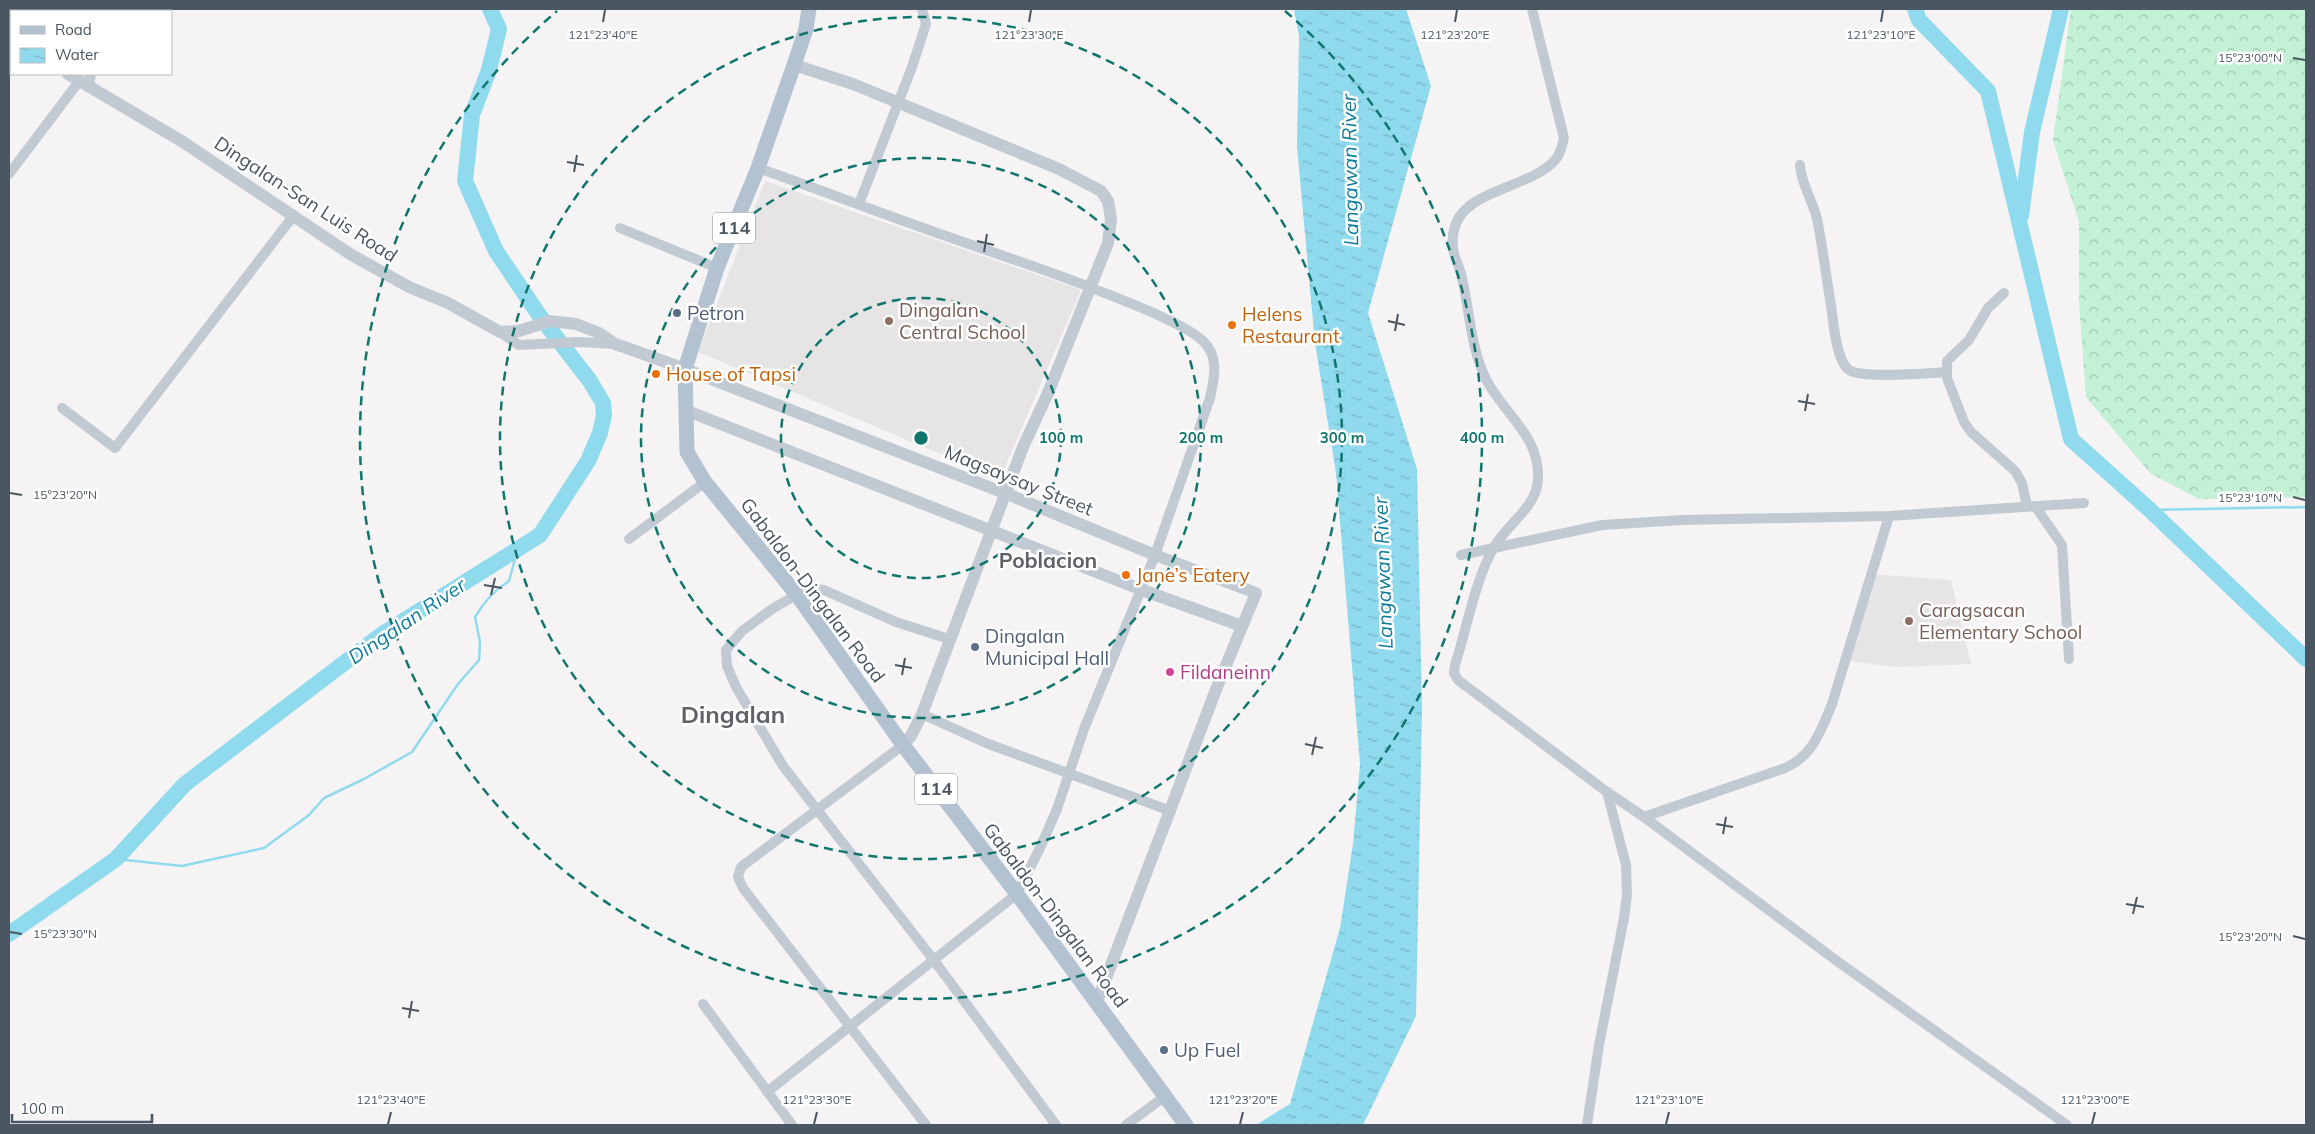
<svg xmlns="http://www.w3.org/2000/svg" width="2315" height="1134" font-family="Mulish,sans-serif">
<style>
.education{fill:#e6e4e5}
.forest{fill:url(#forest-crowns)}
.water{fill:url(#water-ripples)}
.lines{fill:none;stroke-linecap:round;stroke-linejoin:round}
.stream{stroke:#90daee;stroke-width:2.5}
.river{stroke:#90daee;stroke-width:16}
.minor{stroke:#c1cad2;stroke-width:10}
.tertiary{stroke:#c1cad2;stroke-width:12}
.primary{stroke:#b3c2d1;stroke-width:15}
.ticks{fill:none;stroke:#4a5661;stroke-width:2}
.ring{fill:none;stroke:#0f766e;stroke-width:2.5;stroke-dasharray:9 6}
.service-dot{fill:#5c6f8a;stroke:#fff;stroke-width:2}
.education-dot{fill:#8d6e63;stroke:#fff;stroke-width:2}
.food-dot{fill:#e8710a;stroke:#fff;stroke-width:2}
.hotel-dot{fill:#d1479c;stroke:#fff;stroke-width:2}
.labels{text-anchor:middle;stroke-width:5;stroke-linejoin:round;paint-order:stroke}
.shield{fill:#fff;stroke:#808990;stroke-width:1}
.shield-label{font-size:18px;font-weight:bold;fill:#4a5661}
.street-label{font-size:19px;fill:#4a5661;stroke:#fff}
.education-label{font-size:19px;fill:#785e54;stroke:#fff;text-anchor:start}
.service-label{font-size:19px;fill:#4e5e75;stroke:#fff;text-anchor:start}
.food-label{font-size:19px;fill:#c56008;stroke:#fff;text-anchor:start}
.hotel-label{font-size:19px;fill:#b23c85;stroke:#fff;text-anchor:start}
.water-label{font-size:20px;font-style:italic;fill:#0c7c9b;stroke:#fff}
.quarter-label{font-size:21px;font-weight:bold;fill:#5f6368;stroke:#fff}
.district-label{font-size:24px;font-weight:bold;fill:#5f6368;stroke:#fff}
.ticks-label{font-size:12px;text-anchor:middle;fill:#4a5661;stroke:#fff;stroke-width:5;stroke-linejoin:round;paint-order:stroke}
.centre{fill:#0f766e;stroke:#fff;stroke-width:2.5}
.ring-label{font-size:15px;text-anchor:middle;font-weight:bold;fill:#0f766e;stroke:#fff;stroke-width:5;stroke-linejoin:round;paint-order:stroke}
</style>
<defs>
<pattern id="forest-crowns" width="20" height="18" patternUnits="userSpaceOnUse" patternTransform="scale(1.25)"><rect width="20" height="18" fill="#c3f1d5"/><path d="M2 6a3 3 0 1 1 6 0M12 15a3 3 0 1 1 6 0" fill="none" stroke="#a0c6b0"/></pattern>
<pattern id="water-ripples" width="26" height="14" patternUnits="userSpaceOnUse" patternTransform="scale(1.25)"><rect width="26" height="14" fill="#90daee"/><path d="M2 4q2-2 4 0t4 0M15 11q2-2 4 0t4 0" fill="none" stroke="#78b4c4"/></pattern>
</defs>
<rect width="100%" height="100%" fill="#f5f3f3"/>
<g class="education">
<path d="M765 181 1081 290 1000 479 698 352Z"/>
<path d="M1869 574 1951 580 1971 664 1897 667 1849 661Z"/>
</g>
<path class="forest" d="M2071 9H2306V497L2199 499 2150 473 2086 397 2079 303V222L2053 140Z"/>
<path class="water" d="M1294 9H1406L1431 86 1368 313 1417 469 1422 711 1416 1016 1363 1125H1256L1290 1104 1340 928 1353 844 1360 764 1336 473 1315 343 1297 147 1299 36Z"/>
<g class="lines">
<g class="stream">
<path d="M2150 510 2306 507"/>
<path d="M116 859 182 866 264 848 309 815 324 798 364 779 412 752 458 684 479 660 480 642 475 617C484 602 494 590 509 581L518 548"/>
</g>
<g class="river">
<path d="M1915 9 1919 20 1988 91 2071 439 2150 510 2306 659"/>
<path d="M2021 216 2032 132 2061 9"/>
<path d="M9 934 116 859 185 784 381 635 540 535 588 461 600 433 604 415 603 403 590 381 539 315 496 251 465 181 472 115 489 70 499 29 490 9"/>
</g>
<g class="minor">
<path d="M97 9V11"/>
<path d="M1532 9 1564 138C1562 145 1561 153 1556 159 1531 189 1462 189 1454 230 1452 235 1453 244 1453 249 1454 257 1459 266 1461 274 1470 309 1470 349 1487 381 1505 415 1540 436 1538 479 1537 507 1508 523 1494 547 1475 580 1467 628 1455 665L1454 673 1458 680 1607 792 1626 865 1627 895 1624 918 1599 1045 1587 1125"/>
<path d="M89 85 91 74"/>
<path d="M1800 165C1801 184 1813 201 1817 219 1823 248 1826 277 1831 305 1833 320 1836 361 1849 370 1863 379 1928 373 1947 372"/>
<path d="M758 168C815 188 872 210 929 230 982 249 1035 266 1087 286 1116 298 1181 321 1203 341 1220 357 1214 379 1210 398L1155 555 1084 729 1057 809 1040 848 1017 894 767 1092"/>
<path d="M9 174 80 80"/>
<path d="M859 204 912 67 926 24 922 9"/>
<path d="M620 228 717 268"/>
<path d="M2004 293 1988 308 1969 340 1947 361V378L1964 422 1971 432 2015 471 2022 483 2027 506"/>
<path d="M500 332 519 345 578 342 615 344"/>
<path d="M62 408 115 448 294 215"/>
<path d="M2035 506 2062 545 2069 659"/>
<path d="M629 539 705 482"/>
<path d="M1461 555 1602 525 1682 520 1889 516 2084 503"/>
<path d="M949 639 896 622 824 590 808 588 772 609 742 631 726 650 727 666 736 687 783 766 933 959 1056 1125"/>
<path d="M922 714 986 743 1171 811"/>
<path d="M903 745 741 867 738 877 743 888 926 1125"/>
<path d="M1607 792 1644 817 1837 961 2067 1125"/>
<path d="M1644 817 1785 768C1813 756 1821 730 1832 704L1889 516"/>
<path d="M703 1004 792 1125"/>
<path d="M1126 1125 1164 1097"/>
</g>
<g class="tertiary">
<path d="M9 42 11 44"/>
<path d="M794 65 853 84 1059 169 1101 191 1108 201 1111 219 1108 243 1048 393 1023 447 922 714 911 736 903 745"/>
<path d="M68 74 183 142 350 254 409 287 448 303 500 332 519 331 550 321 576 324 599 333 615 344 627 348 685 369 1007 494 1155 555 1256 593 1217 687 1097 1002"/>
<path d="M685 410 1142 590 1242 626"/>
</g>
<path class="primary" d="M809 9 806 29 794 65 758 168 717 268 685 369 687 452 705 482 797 595 903 745 1017 894 1186 1125"/>
</g>
<path class="ticks" d="M603 22 605 10M1029 22 1031 10M1455 22 1457 10M1881 22 1883 10M2293 58 2305 60M567 162 584 165M574 172 577 155M977 241 994 245M984 252 987 234M1388 321 1405 325M1395 331 1398 314M1798 401 1815 404M1805 411 1808 394M10 493 22 495M2293 497 2305 500M484 585 502 588M491 595 495 578M895 665 912 668M902 675 905 658M1305 744 1323 748M1312 755 1316 737M1716 824 1733 827M1723 834 1726 817M2126 904 2144 907M2133 914 2137 897M10 932 22 934M2293 936 2305 939M402 1008 419 1011M409 1018 412 1001M388 1124 391 1112M814 1124 817 1112M1240 1124 1243 1112M1666 1124 1669 1112M2092 1124 2095 1112"/>
<g class="ring">
<circle cx="921" cy="438" r="140"/>
<circle cx="921" cy="438" r="280"/>
<circle cx="921" cy="438" r="421"/>
<path d="M1285 11A561 561 0 1 1 557 11"/>
</g>
<g class="service-dot">
<circle cx="677" cy="313" r="5"/>
<circle cx="975" cy="647" r="5"/>
<circle cx="1164" cy="1050" r="5"/>
</g>
<g class="education-dot">
<circle cx="889" cy="321" r="5"/>
<circle cx="1909" cy="621" r="5"/>
</g>
<g class="food-dot">
<circle cx="1232" cy="325" r="5"/>
<circle cx="656" cy="374" r="5"/>
<circle cx="1126" cy="575" r="5"/>
</g>
<circle class="hotel-dot" cx="1170" cy="672" r="5"/>
<g class="labels">
<g class="shield">
<rect x="713" y="212.5" width="42" height="31" rx="4"/>
<rect x="915" y="773.5" width="42" height="31" rx="4"/>
</g>
<g class="shield-label">
<text x="734" y="234">114</text>
<text x="936" y="795">114</text>
</g>
<g class="street-label">
<text transform="translate(306 199) rotate(33)" y="7">Dingalan-San Luis Road</text>
<text transform="translate(1019 480) rotate(22)" y="7">Magsaysay Street</text>
<text transform="translate(813 590) rotate(53)" y="7">Gabaldon-Dingalan Road</text>
<text transform="translate(1056 915) rotate(53)" y="7">Gabaldon-Dingalan Road</text>
</g>
<g class="education-label">
<text x="899" y="317">Dingalan<tspan x="899" dy="22">Central School</tspan></text>
<text x="1919" y="617">Caragsacan<tspan x="1919" dy="22">Elementary School</tspan></text>
</g>
<g class="service-label">
<text x="687" y="320">Petron</text>
<text x="985" y="643">Dingalan<tspan x="985" dy="22">Municipal Hall</tspan></text>
<text x="1174" y="1057">Up Fuel</text>
</g>
<g class="food-label">
<text x="1242" y="321">Helens<tspan x="1242" dy="22">Restaurant</tspan></text>
<text x="666" y="381">House of Tapsi</text>
<text x="1136" y="582">Jane’s Eatery</text>
</g>
<g class="hotel-label">
<text x="1180" y="679">Fildaneinn</text>
</g>
<g class="water-label">
<text transform="translate(1350 170) rotate(-91)" y="7">Langawan River</text>
<text transform="translate(1383 573) rotate(-92)" y="7">Langawan River</text>
<text transform="translate(407 621) rotate(-34)" y="7">Dingalan River</text>
</g>
<g class="quarter-label">
<text x="1048" y="568">Poblacion</text>
</g>
<g class="district-label">
<text x="733" y="723">Dingalan</text>
</g>
</g>
<g class="ticks-label">
<text x="1881" y="39">121°23'10"E</text>
<text x="603" y="39">121°23'40"E</text>
<text x="1029" y="39">121°23'30"E</text>
<text x="1455" y="39">121°23'20"E</text>
<text x="2250" y="62">15°23'00"N</text>
<text x="65" y="499">15°23'20"N</text>
<text x="2250" y="502">15°23'10"N</text>
<text x="65" y="938">15°23'30"N</text>
<text x="2250" y="941">15°23'20"N</text>
<text x="391" y="1104">121°23'40"E</text>
<text x="817" y="1104">121°23'30"E</text>
<text x="1243" y="1104">121°23'20"E</text>
<text x="1669" y="1104">121°23'10"E</text>
<text x="2095" y="1104">121°23'00"E</text>
</g>
<circle cx="921" cy="438" r="8" class="centre"/>
<g class="ring-label">
<text x="1061" y="443">100 m</text>
<text x="1201" y="443">200 m</text>
<text x="1342" y="443">300 m</text>
<text x="1482" y="443">400 m</text>
</g>
<rect width="2315" height="1134" fill="none" stroke="#4a5661" stroke-width="20"/>
<rect x="10" y="10" width="162" height="65" fill="#ffffff" stroke="#b7bbc0"/>
<rect x="20" y="26" width="25" height="8" fill="#b3c2d1" stroke="#b7bbc0"/>
<text x="55" y="35" font-size="15" fill="#4a5661">Road</text>
<rect x="20" y="48" width="25" height="15" fill="url(#water-ripples)" stroke="#b7bbc0"/>
<text x="55" y="60" font-size="15" fill="#4a5661">Water</text>
<path d="M12 1114v8h140v-8" fill="none" stroke="#4a5661" stroke-width="2.5"/>
<text x="20" y="1114" font-size="15" fill="#4a5661" stroke="#ffffff" stroke-width="4" paint-order="stroke">100 m</text>
</svg>
